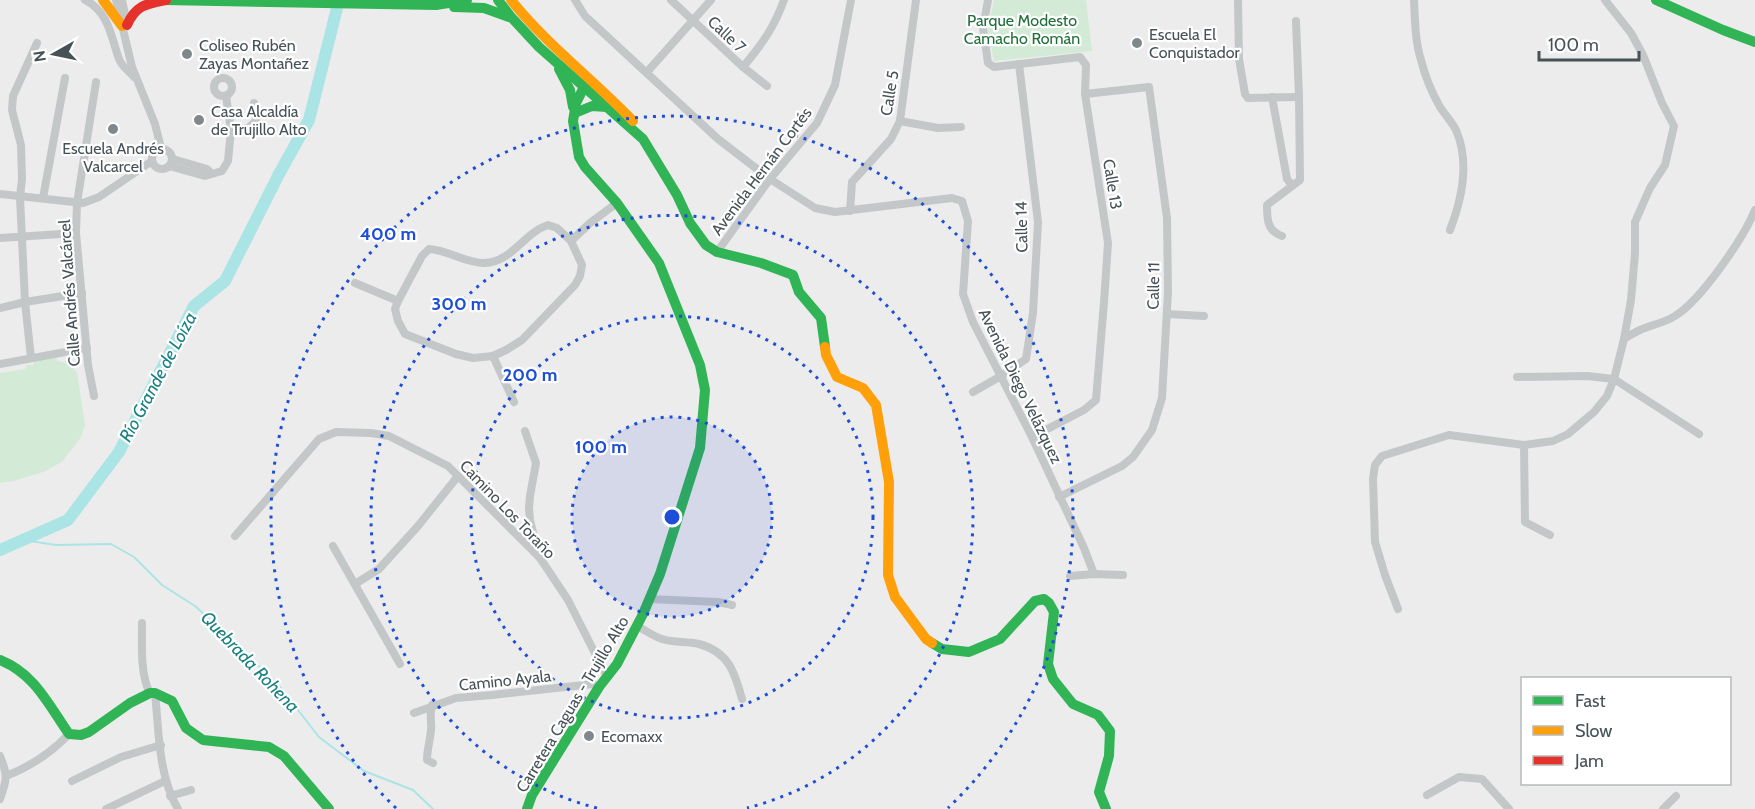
<svg xmlns="http://www.w3.org/2000/svg" width="1755" height="809" font-family="Cabin,sans-serif">
<style>
.green{fill:#d3ead7}
.lines{fill:none;stroke-linecap:round;stroke-linejoin:round}
.stream{stroke:#aae4e4;stroke-width:2}
.river{stroke:#aae4e4;stroke-width:12}
.street{stroke:#c4c7c8;stroke-width:8}
.fast{stroke:#30b455;stroke-width:10}
.slow{stroke:#ff9f0a;stroke-width:10}
.jam{stroke:#e5322d;stroke-width:10}
.ring{fill:none;stroke:#1d4ed8;stroke-width:3;stroke-dasharray:3 6}
.poi-dot{fill:#80888b;stroke:#fff;stroke-width:2}
.labels{text-anchor:middle;stroke-width:4.5;stroke-linejoin:round;paint-order:stroke}
.park-label{font-size:16px;fill:#1f6f38;stroke:#fff}
.street-label{font-size:16px;fill:#465257;stroke:#fff}
.poi-label{font-size:16px;fill:#465257;stroke:#fff;text-anchor:start}
.water-label{font-size:18px;font-style:italic;fill:#198081;stroke:#fff}
.centre{fill:#1d4ed8;stroke:#fff;stroke-width:3}
.ring-label{font-size:18px;text-anchor:middle;font-weight:bold;fill:#1d4ed8;stroke:#fff;stroke-width:4.5;stroke-linejoin:round;paint-order:stroke}
</style>
<rect width="100%" height="100%" fill="#edecec"/>
<g class="green">
<path d="M994 0H1086L1092 51 994 61 988 30Z"/>
<path d="M56 357 57 361 67 363 77 372 85 425 81 437 62 462 43 472 14 481 0 483V373L25 369 27 365H33L34 360Z"/>
</g>
<g class="lines">
<path class="stream" d="M18 542 30 541 56 545 111 544 134 557 162 585 195 606 230 638 280 687 319 737 364 771 413 790 433 809"/>
<path class="river" d="M0 550 68 520 119 452 194 306 225 281 279 174 309 120 339 0"/>
<g class="street">
<path d="M85 0C109 12 111 37 119 59 122 67 129 71 134 77"/>
<path d="M116 0 132 67 155 124 161 148"/>
<path d="M122 0 127 24"/>
<path d="M575 0 585 16 718 139 770 179 815 208 835 212 952 198 962 201 968 221 963 294 973 322 1032 437 1084 548 1094 574"/>
<path d="M671 0 743 67 767 86"/>
<path d="M988 0 983 28 988 63 994 67 1080 57 1086 65 1085 94 1108 243 1104 302 1096 400 1084 410 1032 437"/>
<path d="M1238 0 1239 59 1245 94 1248 98 1299 97"/>
<path d="M1414 0C1415 20 1415 41 1421 60 1425 76 1432 93 1440 107 1445 115 1452 122 1456 130 1470 162 1462 199 1450 230"/>
<path d="M1605 0 1631 33 1643 55 1662 103 1674 126 1665 165 1650 188 1635 222V253L1631 300 1624 339"/>
<path d="M743 67C762 44 774 28 784 0"/>
<path d="M647 72 711 0"/>
<circle cx="223" cy="87" r="9"/>
<path d="M226 96 231 130"/>
<path d="M1272 97 1287 179 1292 185"/>
<path d="M900 121 938 128 961 127"/>
<circle cx="162" cy="159" r="10"/>
<path d="M173 159 207 169 211 173"/>
<path d="M169 166 205 176 222 171 228 161 231 130 248 128 256 121 257 114 254 103"/>
<path d="M0 194 83 203 99 197 152 161"/>
<path d="M43 198 65 78"/>
<path d="M850 211 852 182 891 139 900 121 916 0"/>
<path d="M548 225 557 228 571 241 582 265 580 276 575 285 522 340 506 350 493 356 473 358 456 354 405 334 398 321 395 309 398 301 422 256 429 249C448 250 465 263 484 263 513 262 523 233 548 225Z"/>
<path d="M1282 236C1267 231 1267 219 1267 205L1300 180 1299 97 1296 21"/>
<path d="M0 238 76 233"/>
<path d="M571 241 590 223 617 203"/>
<path d="M717 252 770 179 817 123 835 85 851 0"/>
<path d="M355 283 398 301"/>
<path d="M0 308 25 302 82 293"/>
<path d="M1167 314 1204 316"/>
<path d="M493 356 514 402"/>
<path d="M31 358 25 302 20 197 22 179 21 145 12 110 13 96 37 43"/>
<path d="M0 364 87 348"/>
<path d="M1517 377 1587 376 1614 379 1699 434"/>
<path d="M973 392 1001 376 1026 359 1033 313 1038 222 1019 64"/>
<path d="M94 396 88 365 76 233 77 203 96 82"/>
<path d="M525 431 536 463 530 496 529 507 530 520 539 557"/>
<path d="M1524 445 1525 522 1550 535"/>
<path d="M1059 497 1122 466 1133 457 1152 430 1162 398 1168 292 1167 218 1149 87 1085 94"/>
<path d="M235 536 319 439 336 432 371 433 389 436 448 466 540 558 568 600 607 677"/>
<path d="M333 546 400 664"/>
<path d="M1070 576 1094 574 1123 575"/>
<path d="M355 584 379 569 418 526 458 476"/>
<path d="M649 599 718 602 732 605"/>
<path d="M1398 609 1385 575 1375 542 1373 479 1375 465 1382 456 1449 435 1524 445 1553 441 1568 434 1594 412 1607 396 1614 379 1624 339C1629 336 1635 332 1640 330 1651 325 1664 323 1675 316 1701 300 1743 239 1755 210"/>
<path d="M142 623C142 644 140 675 150 693"/>
<path d="M637 626C645 630 653 636 662 639 674 643 687 641 699 644 729 652 735 673 742 699"/>
<path d="M155 693C159 731 158 775 178 809"/>
<path d="M432 705C429 717 432 720 431 730 430 741 427 750 427 760L433 763"/>
<path d="M414 713 456 698 492 695 593 684 599 687"/>
<path d="M0 756C8 775 7 780 0 799"/>
<path d="M6 776C29 767 52 752 69 734"/>
<path d="M72 781 121 757 161 745"/>
<path d="M1427 795 1459 777 1482 779 1509 809"/>
<path d="M170 796 191 790"/>
<path d="M106 809 165 781"/>
<path d="M1663 809 1676 796"/>
</g>
<g class="fast">
<path d="M164 0 436 5 467 0"/>
<path d="M498 0 511 17 539 47 643 139 677 195 690 223 706 245 717 252 761 263 793 275 799 292 821 318 825 347"/>
<path d="M1656 0 1723 30 1755 42"/>
<path d="M454 7 484 8 509 17"/>
<path d="M559 69 570 90 573 107"/>
<path d="M575 113 592 106 607 107"/>
<path d="M932 643 942 649 969 652 1000 639 1035 601 1044 599 1049 603 1054 612 1048 664 1053 679 1073 704 1098 715 1110 731 1109 756 1099 792 1106 809"/>
<path d="M0 660C35 674 48 704 69 734L81 735 89 732 130 703 150 693H155L172 701 186 728 203 740 269 747 284 756 329 809"/>
<path d="M527 809 532 795 599 687 617 664 643 614 660 574 700 448 705 390 700 365 659 263 617 203 585 167 579 157 573 121 576 103 588 79"/>
</g>
<g class="slow">
<path d="M103 0 122 26"/>
<path d="M511 0C547 45 593 79 633 121"/>
<path d="M825 347 826 355 837 377 863 388 876 405 889 482 888 575 895 597 926 639 932 643"/>
</g>
<path class="jam" d="M127 25C136 5 146 4 166 0"/>
</g>
<circle cx="672" cy="517" r="100" fill="#1d4ed8" fill-opacity=".12"/>
<g class="ring">
<circle cx="672" cy="517" r="100"/>
<circle cx="672" cy="517" r="201"/>
<path d="M597 808A301 301 0 1 1 747 808"/>
<path d="M396 808A401 401 0 1 1 948 808"/>
</g>
<g class="poi-dot">
<circle cx="1137" cy="43" r="6"/>
<circle cx="187" cy="54" r="6"/>
<circle cx="199" cy="120" r="6"/>
<circle cx="113" cy="129" r="6"/>
<circle cx="589" cy="736" r="6"/>
</g>
<g class="labels">
<g class="park-label">
<text x="1022" y="26">Parque Modesto<tspan x="1022" dy="18">Camacho Román</tspan></text>
</g>
<g class="street-label">
<text transform="translate(727 34) rotate(43)" y="6">Calle 7</text>
<text transform="translate(889 93) rotate(-81)" y="6">Calle 5</text>
<text transform="translate(761 171) rotate(-53)" y="6">Avenida Hernán Cortés</text>
<text transform="translate(1113 184) rotate(81)" y="6">Calle 13</text>
<text transform="translate(1021 227) rotate(-91)" y="6">Calle 14</text>
<text transform="translate(1153 286) rotate(-89)" y="6">Calle 11</text>
<text transform="translate(69 293) rotate(-94)" y="6">Calle Andrés Valcárcel</text>
<text transform="translate(1021 386) rotate(64)" y="6">Avenida Diego Velázquez</text>
<text transform="translate(508 509) rotate(46)" y="6">Camino Los Toraño</text>
<text transform="translate(505 680) rotate(-6)" y="6">Camino Ayala</text>
<text transform="translate(572 704) rotate(-59)" y="6">Carretera Caguas - Trujillo Alto</text>
</g>
<g class="poi-label">
<text x="1149" y="40">Escuela El<tspan x="1149" dy="18">Conquistador</tspan></text>
<text x="199" y="51">Coliseo Rubén<tspan x="199" dy="18">Zayas Montañez</tspan></text>
<text x="211" y="117">Casa Alcaldía<tspan x="211" dy="18">de Trujillo Alto</tspan></text>
<text x="113" y="154" text-anchor="middle">Escuela Andrés<tspan x="113" dy="18">Valcarcel</tspan></text>
<text x="601" y="742">Ecomaxx</text>
</g>
<g class="water-label">
<text transform="translate(158 377) rotate(-62)" y="6">Río Grande de Loíza</text>
<text transform="translate(250 662) rotate(46)" y="6">Quebrada Rohena</text>
</g>
</g>
<circle cx="672" cy="517" r="9" class="centre"/>
<g class="ring-label">
<text x="388" y="240">400 m</text>
<text x="459" y="310">300 m</text>
<text x="530" y="381">200 m</text>
<text x="601" y="453">100 m</text>
</g>
<rect x="1521" y="677" width="210" height="108" fill="#ffffff" stroke="#b5babc" stroke-width="1.5"/>
<rect x="1533" y="696" width="30" height="9" fill="#30b455" stroke="#b5babc" stroke-width="1.5"/>
<text x="1575" y="707" font-size="18" fill="#465257">Fast</text>
<rect x="1533" y="726" width="30" height="9" fill="#ff9f0a" stroke="#b5babc" stroke-width="1.5"/>
<text x="1575" y="737" font-size="18" fill="#465257">Slow</text>
<rect x="1533" y="756" width="30" height="9" fill="#e5322d" stroke="#b5babc" stroke-width="1.5"/>
<text x="1575" y="767" font-size="18" fill="#465257">Jam</text>
<g transform="translate(54 54) rotate(261)" stroke="#ffffff" stroke-width="4.5" paint-order="stroke">
<path d="M0-4.5L10 22L0 15L-10 22Z" fill="#465257"/>
<text y="-9" font-size="16" font-weight="bold" text-anchor="middle" fill="#465257">N</text>
</g>
<path d="M1539 51v9h100v-9" fill="none" stroke="#465257" stroke-width="3"/>
<text x="1548" y="51" font-size="18" fill="#465257" stroke="#ffffff" stroke-width="4.5" paint-order="stroke">100 m</text>
</svg>
